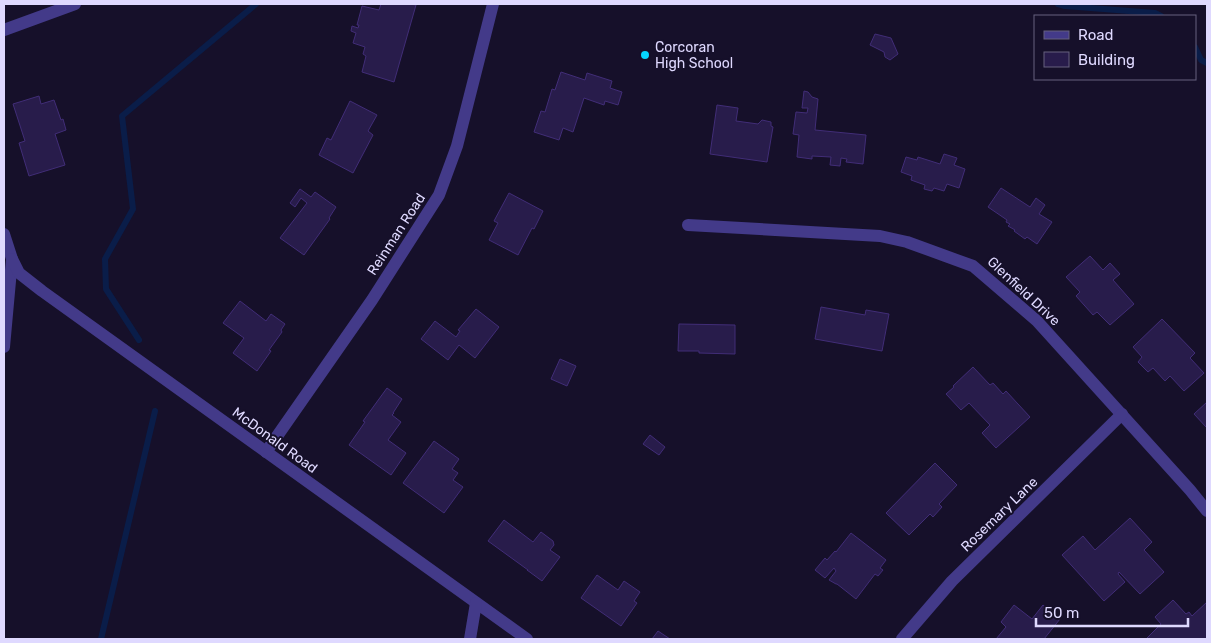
<svg xmlns="http://www.w3.org/2000/svg" width="1211" height="643" font-family="Rubik,sans-serif">
<style>
.lines{fill:none;stroke-linecap:round;stroke-linejoin:round}
.stream{stroke:#0a1d49;stroke-width:6}
.building{fill:#281c4b;stroke:#412d77}
.minor{stroke:#433a89;stroke-width:12}
.poi-dot{fill:#05d6ff;stroke:#16102a;stroke-width:2}
.labels{text-anchor:middle;stroke-width:4;stroke-linejoin:round;paint-order:stroke}
.poi-label{font-size:14px;fill:#dfd9ff;stroke:#16102a;text-anchor:start}
.street-label{font-size:14px;fill:#dfd9ff;stroke:#16102a}
</style>
<rect width="100%" height="100%" fill="#16102a"/>
<g class="lines">
<g class="stream">
<path d="M1058 4 1065 6 1155 13 1161 16"/>
<path d="M1195 47 1201 60 1207 63"/>
<path d="M139 340 106 289 105 259 133 209 122 116 256 4"/>
<path d="M101 639 155 411"/>
</g>
</g>
<g class="building">
<path d="M381 4H410L416 5 394 82 362 72 366 56 363 54 365 47 353 43 356 33 351 31 352 26 358 28 359 25H357L362 6 379 10Z"/>
<path d="M875 34 891 38 898 54 890 60 885 57 884 52 870 45Z"/>
<path d="M561 72 585 80 587 73 612 81 610 88 622 92 618 105 605 101 604 105 584 98 573 132 563 128 559 140 534 132 541 111 545 112 552 89 555 90Z"/>
<path d="M804 91 808 92 812 97 818 99 815 130 866 135 863 164 846 162 847 159 841 158 840 166 830 165 831 157 812 156V159L797 157 799 135 793 134 796 112 807 113 808 108H802Z"/>
<path d="M39 96 41 104 54 100 61 120 63 119 66 130 55 134 65 165 29 176 19 143 25 141 13 104Z"/>
<path d="M350 101 377 115 368 131 373 135 353 173 319 155 327 138 331 140Z"/>
<path d="M717 105 738 108 736 121 758 124 762 120 771 122V126L773 127 767 162 710 154Z"/>
<path d="M944 154 957 158 954 165 965 169 959 188 947 184 944 191 934 188 932 191 924 189 925 185 911 180 912 176 901 172 906 157 917 160 918 157 940 164Z"/>
<path d="M1001 188 1030 207 1036 198 1045 205 1039 214 1052 222 1037 244 1027 237 1025 239 1014 231 1015 230 1008 226 1010 224 1006 222 1007 220 988 207Z"/>
<path d="M300 189 311 197 315 192 336 207 329 218 330 219 304 255 280 238 307 203 301 198 295 207 290 203Z"/>
<path d="M509 193 543 211 534 229 532 228 518 255 489 240 498 223 494 221Z"/>
<path d="M1090 256 1103 270 1110 263 1120 274 1113 280 1134 304 1110 325 1097 312 1093 315 1076 296 1080 292 1066 277Z"/>
<path d="M240 301 266 321 271 314 285 324 281 330 282 332 269 350 271 351 257 371 233 353 244 338 223 323Z"/>
<path d="M821 307 865 315 866 310 889 314 882 351 815 339Z"/>
<path d="M476 309 499 327 475 358 459 345 448 360 421 339 435 321 456 337 460 331 458 330Z"/>
<path d="M1162 319 1195 353 1190 358 1204 373 1184 391 1170 376 1165 381 1153 368 1148 372 1138 362 1142 357 1133 347Z"/>
<path d="M679 324 735 325V354L699 353V351H678Z"/>
<path d="M560 359 576 366 567 386 551 379Z"/>
<path d="M973 367 990 385 993 383 1003 394 1006 391 1030 417 996 448 982 433 990 425 969 403 961 410 946 394 954 387 953 386Z"/>
<path d="M387 388 402 399 393 413H394L392 415 401 422 388 440 406 453 391 475 349 445 365 422 363 421Z"/>
<path d="M1207 402V428L1194 414Z"/>
<path d="M650 435 665 447 659 455 643 444Z"/>
<path d="M434 441 459 459 452 469 458 473 453 480 463 487 444 513 403 483Z"/>
<path d="M935 463 957 485 939 504 942 507 933 517 930 514 909 535 886 513Z"/>
<path d="M1130 518 1152 542 1144 550 1164 572 1140 594 1119 572 1118 574 1125 582 1104 601 1062 555 1083 536 1095 550Z"/>
<path d="M504 520 533 542 541 532 553 541 554 545 550 550 560 557 542 581 527 570H528L488 541Z"/>
<path d="M851 533 886 560 880 568 883 570 878 576 875 574 856 599 837 584H836L829 580 836 571 834 568 825 578 815 570 825 558 827 560 835 551 836 552Z"/>
<path d="M597 575 618 590 624 581 640 592 634 601 637 603 621 626 581 598Z"/>
<path d="M1173 600 1186 614 1189 612 1192 616 1207 602V639H1146L1161 624 1155 617Z"/>
<path d="M1014 605 1032 619 1043 605 1060 619 1044 639H996L1006 627 1001 622Z"/>
<path d="M658 631 670 639H652Z"/>
</g>
<g class="lines">
<g class="minor">
<path d="M4 30 75 4"/>
<path d="M688 225 880 236 907 242 973 266 1037 321 1190 490 1207 511"/>
<path d="M4 234 12 259 4 347"/>
<path d="M12 259 19 273 42 291 527 639"/>
<path d="M266 452 372 300 439 195 457 146 493 4"/>
<path d="M470 639 476 603"/>
<path d="M902 639 952 581 1122 414"/>
</g>
</g>
<circle class="poi-dot" cx="645" cy="55" r="5"/>
<g class="labels">
<g class="poi-label">
<text x="655" y="52">Corcoran<tspan x="655" dy="16">High School</tspan></text>
</g>
<g class="street-label">
<text transform="translate(396 234) rotate(-57)" y="5">Reinman Road</text>
<text transform="translate(1024 291) rotate(43)" y="5">Glenfield Drive</text>
<text transform="translate(275 440) rotate(36)" y="5">McDonald Road</text>
<text transform="translate(999 514) rotate(-44)" y="5">Rosemary Lane</text>
</g>
</g>
<rect width="1211" height="643" fill="none" stroke="#dfd9ff" stroke-width="10"/>
<rect x="1034" y="15" width="162" height="65" fill="#16102a" stroke="#66607f"/>
<rect x="1044" y="31" width="25" height="8" fill="#433a89" stroke="#66607f"/>
<text x="1078" y="40" font-size="15" fill="#dfd9ff">Road</text>
<rect x="1044" y="52" width="25" height="15" fill="#281c4b" stroke="#66607f"/>
<text x="1078" y="65" font-size="15" fill="#dfd9ff">Building</text>
<path d="M1036 618v8h152v-8" fill="none" stroke="#dfd9ff" stroke-width="2.5"/>
<text x="1044" y="618" font-size="15" fill="#dfd9ff" stroke="#16102a" stroke-width="4" paint-order="stroke">50 m</text>
</svg>
